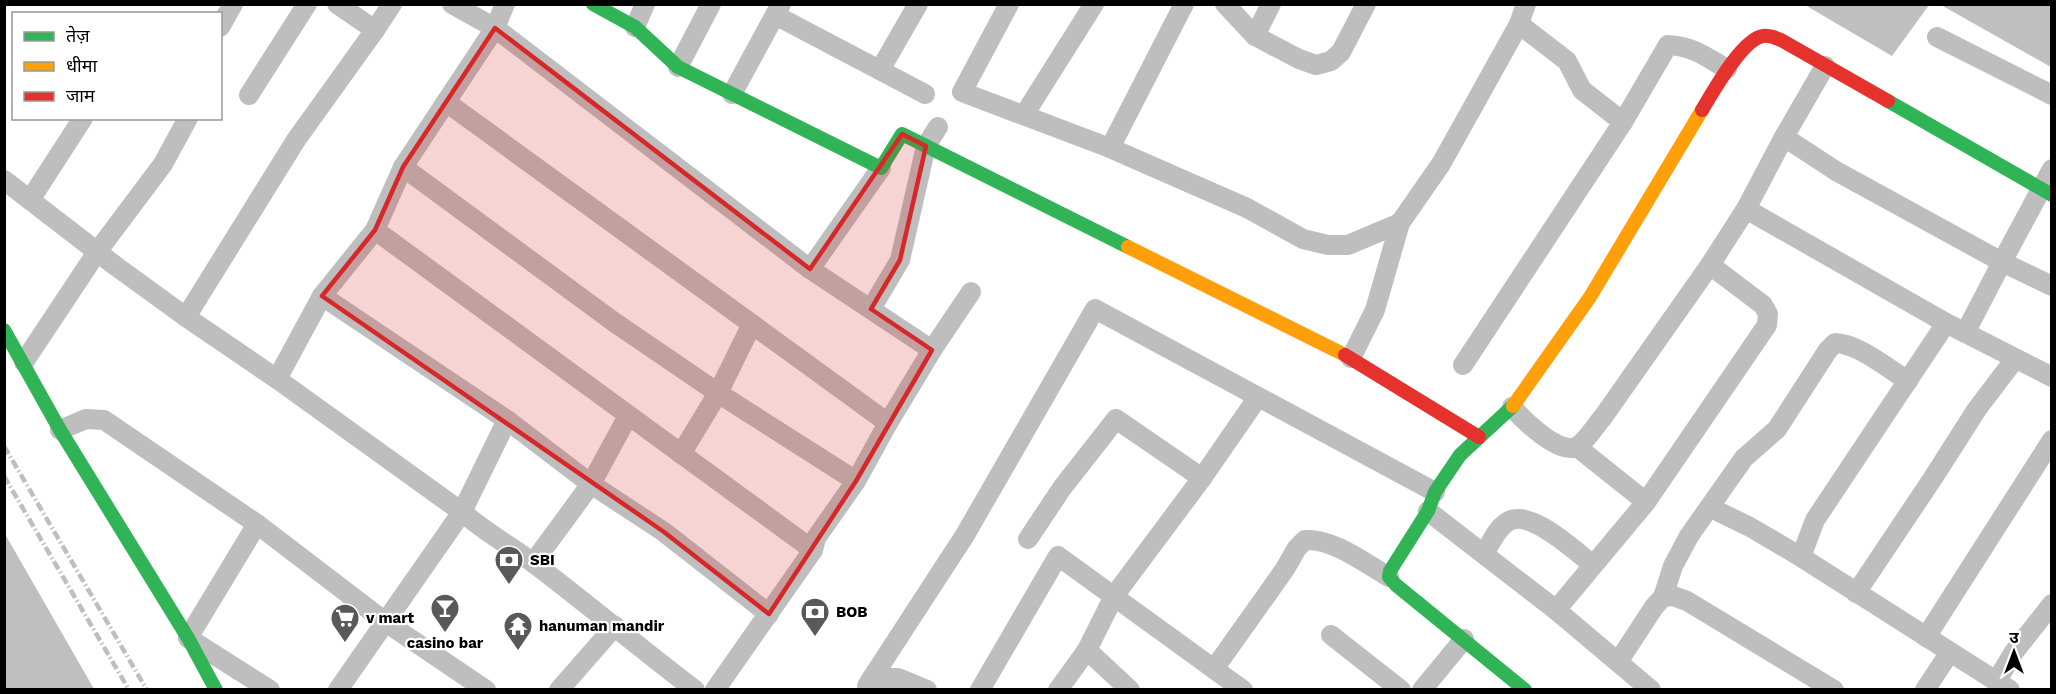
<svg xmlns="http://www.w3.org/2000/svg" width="2056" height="694" font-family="'Work Sans','Noto Sans Devanagari',sans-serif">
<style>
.water{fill:#bfbfbf}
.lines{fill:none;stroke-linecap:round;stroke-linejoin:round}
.street{stroke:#bebebe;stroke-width:20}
.fast{stroke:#30b455;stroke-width:14}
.slow{stroke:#ff9f0a;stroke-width:14}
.jam{stroke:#e5322d;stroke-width:14}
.rail{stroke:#bebebe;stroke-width:4.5;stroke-dasharray:9 3 1.5 3;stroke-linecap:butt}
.marked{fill:#d62828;fill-opacity:0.2;stroke:#d62828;stroke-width:4.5;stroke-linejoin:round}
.labels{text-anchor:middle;stroke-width:4.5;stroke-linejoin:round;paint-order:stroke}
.poi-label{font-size:15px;font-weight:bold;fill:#000;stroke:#fff;text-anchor:start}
</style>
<rect width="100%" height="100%" fill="#fff"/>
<g class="water">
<path d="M1805 5H1929L1892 56Z"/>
<path d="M1941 5H2051V67Z"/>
<path d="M5 534 94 689H5Z"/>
</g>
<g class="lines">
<g class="street">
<path d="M337 4 375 30 392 4"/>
<path d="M452 4 495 28 810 269 932 350 888 423 856 481 816 538 813 550 715 690"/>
<path d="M505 4 495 28 403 167 375 230 813 550"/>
<path d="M1009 4 962 92 1110 148 1247 208 1303 239 1328 245H1348L1400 223"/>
<path d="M1225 4 1255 36 1299 59 1316 65 1331 61 1341 52 1366 4"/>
<path d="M775 15 925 94"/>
<path d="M220 27 233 4"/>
<path d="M635 27 645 4"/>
<path d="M1255 36 1271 4"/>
<path d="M1937 37 2052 95"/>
<path d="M1825 66 1784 137 1746 209 1946 323 2052 377"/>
<path d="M678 67 711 4"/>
<path d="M880 70 918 4"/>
<path d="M732 94 781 4"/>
<path d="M249 95 307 4"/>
<path d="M446 102 888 423"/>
<path d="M1024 115 1094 4"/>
<path d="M1623 122 1668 45C1693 46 1706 57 1727 69"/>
<path d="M1784 137 1836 171 2002 262 1965 333"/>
<path d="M1110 148 1184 4"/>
<path d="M403 167 614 322 718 393 752 324"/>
<path d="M2052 169 2002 262 2052 286"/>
<path d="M4 180 117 267 186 317 277 379 462 512C485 532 512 547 536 565 590 606 641 649 695 690"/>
<path d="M30 200 83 118"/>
<path d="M810 269 881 168"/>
<path d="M322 296 507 420 591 484 664 532 769 614"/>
<path d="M871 309 900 260 926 146 938 127"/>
<path d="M186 317 296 140 375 30"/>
<path d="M1946 323 1815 520 1801 557 2010 690"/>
<path d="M932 350 971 292"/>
<path d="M1351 358 1375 310 1400 223 1441 164 1519 24 1526 4"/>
<path d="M24 362 97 252 163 164 188 118"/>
<path d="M1463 365 1623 122 1582 90 1567 61 1519 24"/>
<path d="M277 379 322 296 375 230"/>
<path d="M1512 407C1523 420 1561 457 1578 446 1588 439 1595 426 1603 417L1710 265 1746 209"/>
<path d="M60 430 86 419 104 420 257 524 384 621 486 690"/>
<path d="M1577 447 1646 502"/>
<path d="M681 454 718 393 856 481"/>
<path d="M1711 508 1750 527 1801 557"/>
<path d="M1428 511 1556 610 1651 690"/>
<path d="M257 524 188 638 270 690"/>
<path d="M1028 539 1062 488 1116 419 1202 478"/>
<path d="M1484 554C1491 543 1497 527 1509 521 1531 509 1576 552 1593 565"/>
<path d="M533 563 591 484 628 416"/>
<path d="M1856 593 1933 478 1977 409 2015 359"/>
<path d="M1663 597 1673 566 1689 536 1744 458 1777 429 1828 350 1835 343C1857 343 1889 369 1908 381"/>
<path d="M1556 610 1646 502 1767 325 1768 314 1763 305 1710 265"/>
<path d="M1331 635 1401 690"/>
<path d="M1926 637 2052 440"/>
<path d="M1087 650 1130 690"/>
<path d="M1618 662 1654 607 1663 597 1673 596 1687 601 1834 690"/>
<path d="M1214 669 1285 569 1297 548 1305 540C1333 538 1366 564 1389 577"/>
<path d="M872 678 965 535 1095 309 1435 492"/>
<path d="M1996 682 2014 652 2052 604"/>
<path d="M867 686 872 678H898L927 690"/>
<path d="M338 690 462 512 507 420"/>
<path d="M559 690 615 626"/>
<path d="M980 690 1058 556 1243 690"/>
<path d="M1058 690 1087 650 1114 596 1202 478 1258 397"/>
<path d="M1422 690 1464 639"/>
<path d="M1925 690 1950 652"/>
</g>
<g class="fast">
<path d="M593 4 635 27 678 67 881 168 902 134 1128 247"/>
<path d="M1888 101 2052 195"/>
<path d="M4 330 60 430 188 638 216 690"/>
<path d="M1513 406 1460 455 1435 492 1428 511 1390 571 1389 577 1396 585 1525 690"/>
</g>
<g class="slow">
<path d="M1128 247 1345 355"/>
<path d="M1513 406 1590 297 1702 110"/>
</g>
<g class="jam">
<path d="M1702 110C1713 92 1742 39 1763 36 1769 35 1776 38 1781 40L1888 101"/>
<path d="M1345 355 1479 437"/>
</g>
<g class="rail">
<path d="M4 446 147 690"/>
<path d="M4 476 129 690"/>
</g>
</g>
<path class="marked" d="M495 28 810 269 902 134 926 146 900 260 871 309 932 350 856 481 769 614 664 532 322 296 375 230 403 167Z"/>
<defs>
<g id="bank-pin" transform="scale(1.5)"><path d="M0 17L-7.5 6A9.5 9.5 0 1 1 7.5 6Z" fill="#595959" stroke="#fff"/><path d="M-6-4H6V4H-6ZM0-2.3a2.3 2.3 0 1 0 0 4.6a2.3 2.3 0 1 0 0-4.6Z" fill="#fff"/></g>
<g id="bar-pin" transform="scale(1.5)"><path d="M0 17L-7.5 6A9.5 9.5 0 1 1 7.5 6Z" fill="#595959" stroke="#fff"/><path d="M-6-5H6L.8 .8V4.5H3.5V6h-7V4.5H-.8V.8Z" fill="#fff"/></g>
<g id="supermarket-pin" transform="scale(1.5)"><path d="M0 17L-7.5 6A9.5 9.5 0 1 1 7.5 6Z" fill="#595959" stroke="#fff"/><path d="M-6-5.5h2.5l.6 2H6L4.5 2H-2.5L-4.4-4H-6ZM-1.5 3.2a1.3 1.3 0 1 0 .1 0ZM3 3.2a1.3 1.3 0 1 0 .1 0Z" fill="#fff"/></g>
<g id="temple-pin" transform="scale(1.5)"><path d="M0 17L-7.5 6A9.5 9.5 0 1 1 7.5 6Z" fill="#595959" stroke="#fff"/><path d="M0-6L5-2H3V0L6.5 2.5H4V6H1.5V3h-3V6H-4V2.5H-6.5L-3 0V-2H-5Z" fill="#fff"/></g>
</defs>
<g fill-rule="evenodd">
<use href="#bank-pin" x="509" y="560"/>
<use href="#bar-pin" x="445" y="608"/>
<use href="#bank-pin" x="815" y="612"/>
<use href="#supermarket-pin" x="345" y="618"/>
<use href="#temple-pin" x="518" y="626"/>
</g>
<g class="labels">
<g class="poi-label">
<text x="530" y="565">SBI</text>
<text x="836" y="617">BOB</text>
<text x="366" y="623">v mart</text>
<text x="539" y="631">hanuman mandir</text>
<text x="445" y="648" text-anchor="middle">casino bar</text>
</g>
</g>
<rect width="2056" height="694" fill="none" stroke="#000000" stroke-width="12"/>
<rect x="12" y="12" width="210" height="108" fill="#ffffff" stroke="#999999" stroke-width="1.5"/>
<rect x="24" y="32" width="30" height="9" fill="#30b455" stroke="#999999" stroke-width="1.5"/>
<text x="66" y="42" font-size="18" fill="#000000">तेज़</text>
<rect x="24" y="62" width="30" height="9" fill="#ff9f0a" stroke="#999999" stroke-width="1.5"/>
<text x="66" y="72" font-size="18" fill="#000000">धीमा</text>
<rect x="24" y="92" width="30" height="9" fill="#e5322d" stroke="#999999" stroke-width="1.5"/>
<text x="66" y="102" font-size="18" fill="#000000">जाम</text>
<g transform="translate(2014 652)" stroke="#ffffff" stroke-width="4.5" paint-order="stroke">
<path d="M0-4.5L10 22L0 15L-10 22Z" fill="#000000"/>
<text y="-9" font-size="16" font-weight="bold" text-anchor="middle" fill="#000000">उ</text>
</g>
</svg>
